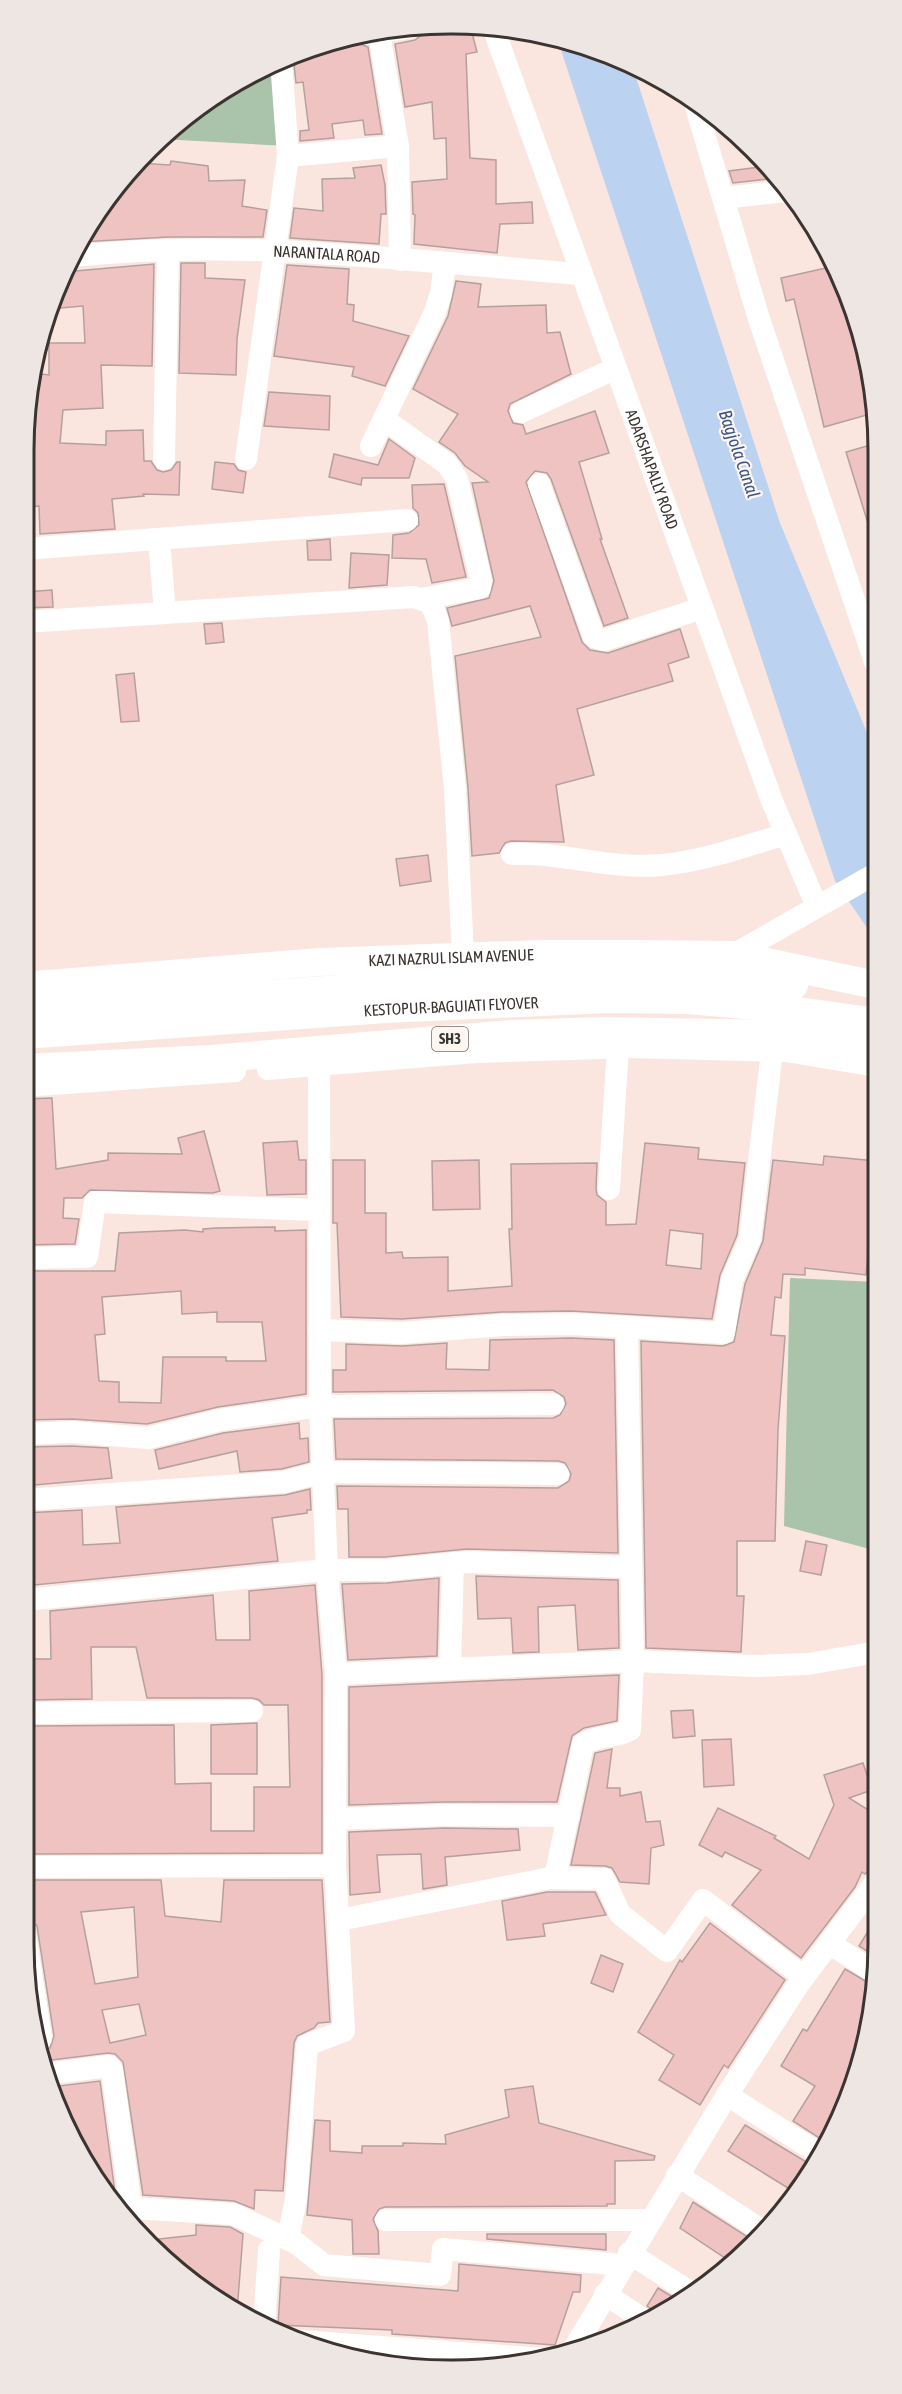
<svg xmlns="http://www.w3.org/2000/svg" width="902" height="2394" font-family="'Asap Condensed',sans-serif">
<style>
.green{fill:#a9c4aa}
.water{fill:#bcd2f1}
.building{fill:#eec3c1;stroke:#b5a09f;stroke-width:1.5;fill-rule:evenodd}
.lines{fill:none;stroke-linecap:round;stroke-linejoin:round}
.minor{stroke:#fff;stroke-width:22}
.major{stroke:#fff;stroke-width:28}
.labels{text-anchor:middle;stroke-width:4.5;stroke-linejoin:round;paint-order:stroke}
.shield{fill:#fef6f3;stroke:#766e6b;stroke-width:1.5}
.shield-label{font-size:15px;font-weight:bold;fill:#3c3431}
.street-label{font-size:16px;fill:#3c3431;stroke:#fef6f3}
.water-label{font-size:18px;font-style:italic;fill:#3a5883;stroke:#fef6f3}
.rim{fill:none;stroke:#3c3431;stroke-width:3}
</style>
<rect width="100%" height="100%" fill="#fae6de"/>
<g class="green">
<path d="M282 61 287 146 161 139 170 130 238 81Z"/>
<path d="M790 1278 876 1282 877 1551 784 1526Z"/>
</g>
<path class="water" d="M557 38 633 68 780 523 875 752 876 941 835 881Z"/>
<g class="building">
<path d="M470 25 477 52 466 54 470 158 496 160V204L532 202 533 223 500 224 497 253 414 244 415 215 413 214 412 182 447 179 446 138 434 139 432 102 405 107 395 44 415 40 424 33 440 30 439 26Z"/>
<path d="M355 42 368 47 382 134 365 135 363 120 332 124 334 138 300 141V131L309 130 303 82 296 83 293 56 313 47Z"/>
<path d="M171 161 208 166 209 181 245 180 242 206 267 210 263 237H168L81 242 112 191 138 163 170 165Z"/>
<path d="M381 165 385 185 386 214H381L379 244 290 238 294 208 323 211 322 179 355 178 353 168Z"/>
<path d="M768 166 778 178 733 183 729 171Z"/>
<path d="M181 263H205V278L245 280 237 339 236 375 179 373Z"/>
<path d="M154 264 152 366 101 365 103 408 63 410 60 443 106 445V431L143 430 144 461H151L157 470 163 472 171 470 177 462H180L179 495 143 494 144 496 112 499 115 529 40 534 39 506 24 507V451L34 373 49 375V343H85L83 306 50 309 64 272Z"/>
<path d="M287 265 349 269 347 304 354 305 353 321 409 336 385 386 352 376 354 367 274 356Z"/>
<path d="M835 266 874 395V413L824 427 794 299 786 301 781 278Z"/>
<path d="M456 281 481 284 478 307 546 305 547 333 560 332 571 374 510 404 508 411 513 423 523 425 526 434 595 411 609 453 579 462 602 539H600L628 618 604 626 551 479 547 473 535 471 526 482 582 642 590 650 608 653 680 629 689 657 668 664 673 681 577 709 594 775 556 785 564 842 511 841 505 843 499 853 472 856 468 788 455 656 541 637 530 606 452 626 447 608 489 598 494 581 472 483 488 482 465 466 455 453 439 442 458 414 413 389 448 316Z"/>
<path d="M269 392 330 396 329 430 264 426Z"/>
<path d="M389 439 415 458 409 478H362L361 485 329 477 334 454 378 465Z"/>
<path d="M874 444 875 530H870L846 452Z"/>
<path d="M215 462 234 464 238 470 246 472 243 493 212 489Z"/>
<path d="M444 484 466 577 432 583 426 559 392 558 393 535 409 533 419 525 418 513 413 508 412 485Z"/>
<path d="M330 539 331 560H308L307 541Z"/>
<path d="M351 553 389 555 387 585 349 588Z"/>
<path d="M52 590 53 607 24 608V592Z"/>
<path d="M222 623 224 642 206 644 204 624Z"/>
<path d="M134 673 139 721 121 722 116 675Z"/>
<path d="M428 855 431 881 400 886 396 859Z"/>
<path d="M52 1098 56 1169 108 1160V1153L182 1154 178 1138 204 1131 220 1191 213 1193 90 1190 82 1198H64L63 1218 79 1219 75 1244 24 1245V1099Z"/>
<path d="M297 1141 299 1160H306V1194L267 1195 263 1143Z"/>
<path d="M645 1143 699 1148 698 1159 745 1163 737 1235 720 1275 712 1319 571 1311 502 1312 402 1319 341 1317 337 1223H333V1160H365V1213H386V1253L402 1252 403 1258 448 1257V1291L512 1286 509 1229H512L511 1164 597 1163 596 1189 597 1195 606 1202V1225L636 1224ZM670 1230 703 1234 701 1269 666 1265Z"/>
<path d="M824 1156 876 1161 866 1275 805 1268V1275L783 1274 781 1298 775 1297 771 1335 785 1336 778 1430 775 1541H737V1596H744L741 1652 646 1648 641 1341 723 1346 734 1342 745 1284 763 1241 773 1160 823 1165Z"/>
<path d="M479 1160 480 1209 433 1210 432 1161Z"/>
<path d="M275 1227V1231L306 1230V1394L218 1407 147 1424 72 1419 24 1420V1352H27L24 1271H115L119 1233 185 1230 203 1232V1229L216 1228ZM181 1291 182 1314 217 1312V1322H262L266 1361H226V1357H163L161 1403 119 1402V1382L99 1381 95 1335 105 1334 102 1297Z"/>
<path d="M571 1338 614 1340 618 1553 467 1549 385 1557H349L348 1509H338L337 1486 558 1488 569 1481 571 1474 565 1463 558 1461 336 1459 334 1419 553 1418 560 1415 566 1404 564 1397 553 1390 333 1392V1370H346V1344L402 1346 447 1343 446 1369 489 1370 490 1340Z"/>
<path d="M299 1423 300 1439 308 1438 309 1462 282 1469 240 1472 237 1451 159 1469 155 1450 223 1433Z"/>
<path d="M71 1446 108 1448 112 1478 24 1486V1447Z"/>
<path d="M310 1489 311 1510H307V1513L272 1518 278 1561 24 1586V1513L82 1510 83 1545 120 1543 116 1507 285 1495Z"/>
<path d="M806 1541 827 1545 821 1575 800 1571Z"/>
<path d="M476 1576 618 1580 619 1648 578 1650 575 1605 538 1607 539 1652 513 1653 511 1618 478 1619Z"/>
<path d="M439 1578 437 1656 348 1660 342 1584 387 1583Z"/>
<path d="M315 1585 322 1675V1853L24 1854V1792H29L28 1726 174 1725 175 1784 211 1783V1831H254V1787H290L288 1705H264L259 1700 252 1698H147L136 1647H91L92 1699 24 1700V1659H51L50 1611 213 1595 216 1640H250L249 1591Z"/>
<path d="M619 1675 617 1721 584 1728 572 1736 557 1802H444L349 1805V1687Z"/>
<path d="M693 1710 695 1736 673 1738 671 1711Z"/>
<path d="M257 1723V1774H211V1725Z"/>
<path d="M731 1739 734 1785 704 1787 702 1740Z"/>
<path d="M612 1749 607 1788H620V1796L641 1792 646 1822 660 1821 664 1845 651 1848 649 1884 620 1882 612 1868 605 1866 571 1865 595 1753Z"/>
<path d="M863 1763 872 1790 849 1798 878 1816V1866L872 1867 865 1874 862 1872 855 1887 801 1958 732 1905 761 1870 725 1852 722 1857 699 1845 718 1808 776 1836 774 1838 809 1859 834 1805 824 1775Z"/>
<path d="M444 1828 518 1829 520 1850 445 1857 447 1885 423 1889 421 1854 377 1855 380 1892 350 1895 349 1832Z"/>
<path d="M24 1880H161L165 1916 221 1922 224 1880H322L330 2022 318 2023 314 2028 297 2036 294 2043 283 2191 255 2190 254 2209 234 2201 143 2195 123 2062 115 2054 108 2053 44 2061 42 2051 50 2048 54 2036 37 1926 28 1915 24 1903ZM134 1907 138 1977 95 1984 81 1912ZM139 2004 146 2035 110 2043 102 2010Z"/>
<path d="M547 1892H595L606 1915 543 1924 545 1936 507 1940 502 1901Z"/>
<path d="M878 1915V1943L876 1957 859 1946Z"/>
<path d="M710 1923 785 1980 728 2068 724 2065 700 2105 659 2080 674 2055 638 2032 680 1960 682 1962Z"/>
<path d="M601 1955 623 1964 613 1992 591 1983Z"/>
<path d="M845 1969 872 1985 863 2054 827 2143 793 2121 815 2086 781 2066 803 2029 807 2031Z"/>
<path d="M100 2081 117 2207 81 2156 50 2087Z"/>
<path d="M533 2086 539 2123 655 2156 654 2160 615 2161V2204H607V2206L385 2207 379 2209 373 2219 378 2231 379 2254H353L352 2220 307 2215 315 2120 330 2121V2151L362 2153V2146H403V2143L446 2144 445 2135 509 2117 505 2090Z"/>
<path d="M745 2125 813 2166 796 2193 728 2151Z"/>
<path d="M693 2202 751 2239 728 2260 680 2228Z"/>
<path d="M196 2225 230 2227 243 2234 237 2312 149 2240 196 2235Z"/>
<path d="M487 2234H606V2250L487 2239Z"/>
<path d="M459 2264 581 2275 580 2292H573L555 2345 392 2334V2330L278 2325 281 2277 458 2291Z"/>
<path d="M658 2288 681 2302 658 2314 647 2306Z"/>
</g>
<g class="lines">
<g class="minor">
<path id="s1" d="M493 27 772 801 817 907"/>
<path d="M379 33 412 27"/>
<path d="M366 34 379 33 398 146"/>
<path d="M281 61 288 156"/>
<path d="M696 107 759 319 875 662"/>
<path d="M724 198 786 191"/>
<path id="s2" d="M72 256C240 238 412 261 580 274"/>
<path d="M521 412 614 369"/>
<path d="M385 420 447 464 457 479 481 580 480 588 421 599"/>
<path d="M371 446 435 312 441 293 445 263"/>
<path d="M164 459 168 250"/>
<path d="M246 459 288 156 398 146 400 260"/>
<path d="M539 484 594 637 604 640 702 608"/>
<path d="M159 539 165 613"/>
<path d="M24 549 407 520"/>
<path d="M24 622 414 597 431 603 438 621 455 789 463 956"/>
<path d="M512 854C562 852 612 870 662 865 704 861 746 846 786 834"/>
<path d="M733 955 875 874"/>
<path d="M268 1069 476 1052 631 1047 786 1051 876 1066"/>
<path d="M24 1086 235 1071"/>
<path d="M609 1189 618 1047"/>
<path d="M24 1258 87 1257 95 1202 318 1210"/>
<path d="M319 1330 402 1333 503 1325 571 1324 627 1327"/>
<path d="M24 1434 71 1432 148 1438 220 1420 320 1406 553 1404"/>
<path d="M24 1500 284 1482 323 1472 558 1474"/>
<path d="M24 1600 327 1570H386L467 1562 631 1567"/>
<path d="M450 1669 453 1563"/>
<path d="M336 1674 633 1661 756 1666 808 1664 877 1652"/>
<path d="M24 1713 252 1711"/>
<path d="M335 1819 444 1815 569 1816"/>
<path d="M24 1867 335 1866"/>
<path d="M550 1878 604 1879 620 1914 667 1951 703 1900 804 1977"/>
<path d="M339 1920 550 1878 556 1873 583 1744C598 1735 615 1738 630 1730L633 1661 627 1327 724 1333 732 1280 750 1239 772 1051"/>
<path d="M24 1928 41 2038"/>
<path d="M829 1943 874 1972"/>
<path d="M46 2074 109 2066 112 2070 131 2208 233 2214 296 2243 324 2265 440 2275 443 2249 622 2265"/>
<path d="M727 2095 820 2154"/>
<path d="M677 2175 761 2230"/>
<path d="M386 2220H649"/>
<path d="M288 2239 296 2199 307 2045 344 2031 335 1866 336 1674 327 1570 320 1406 319 1064"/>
<path d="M629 2253 693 2294"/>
<path d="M605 2294 646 2321"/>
<path d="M264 2325 269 2250"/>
<path d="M300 2341 544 2359"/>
<path d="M573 2350 727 2095 800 1982 878 1879"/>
</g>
<g class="major">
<path id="s3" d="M24 986 319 962 540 954H636L733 955 876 985"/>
<path d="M24 1011 470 980 591 975 675 974 794 985"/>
<path id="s4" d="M24 1035 385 1009 608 999 688 1000 778 1008 876 1022"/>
<path d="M24 1068 211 1059 511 1034 602 1031 771 1034 876 1048"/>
</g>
</g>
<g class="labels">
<rect class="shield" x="432" y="1027" width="36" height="24" rx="4.5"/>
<g class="shield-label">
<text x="450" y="1044">SH3</text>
</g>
<g class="street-label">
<text dy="6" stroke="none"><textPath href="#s2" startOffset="255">NARANTALA ROAD</textPath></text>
<text dy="6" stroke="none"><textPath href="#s1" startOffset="470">ADARSHAPALLY ROAD</textPath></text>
<text dy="6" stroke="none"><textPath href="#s3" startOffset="428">KAZI NAZRUL ISLAM AVENUE</textPath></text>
<text dy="6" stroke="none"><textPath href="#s4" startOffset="428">KESTOPUR-BAGUIATI FLYOVER</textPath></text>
</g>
<g class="water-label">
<text transform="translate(739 454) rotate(71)" y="6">Bagjola Canal</text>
</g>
</g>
<path d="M0 0H902V2394H0ZM450 34H452A416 416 0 0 1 868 450V1944A416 416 0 0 1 452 2360H450A416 416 0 0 1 34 1944V450A416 416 0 0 1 450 34Z" fill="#eee6e3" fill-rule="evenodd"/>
<path class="rim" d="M450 34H452A416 416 0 0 1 868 450V1944A416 416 0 0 1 452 2360H450A416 416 0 0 1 34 1944V450A416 416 0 0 1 450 34Z"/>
</svg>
